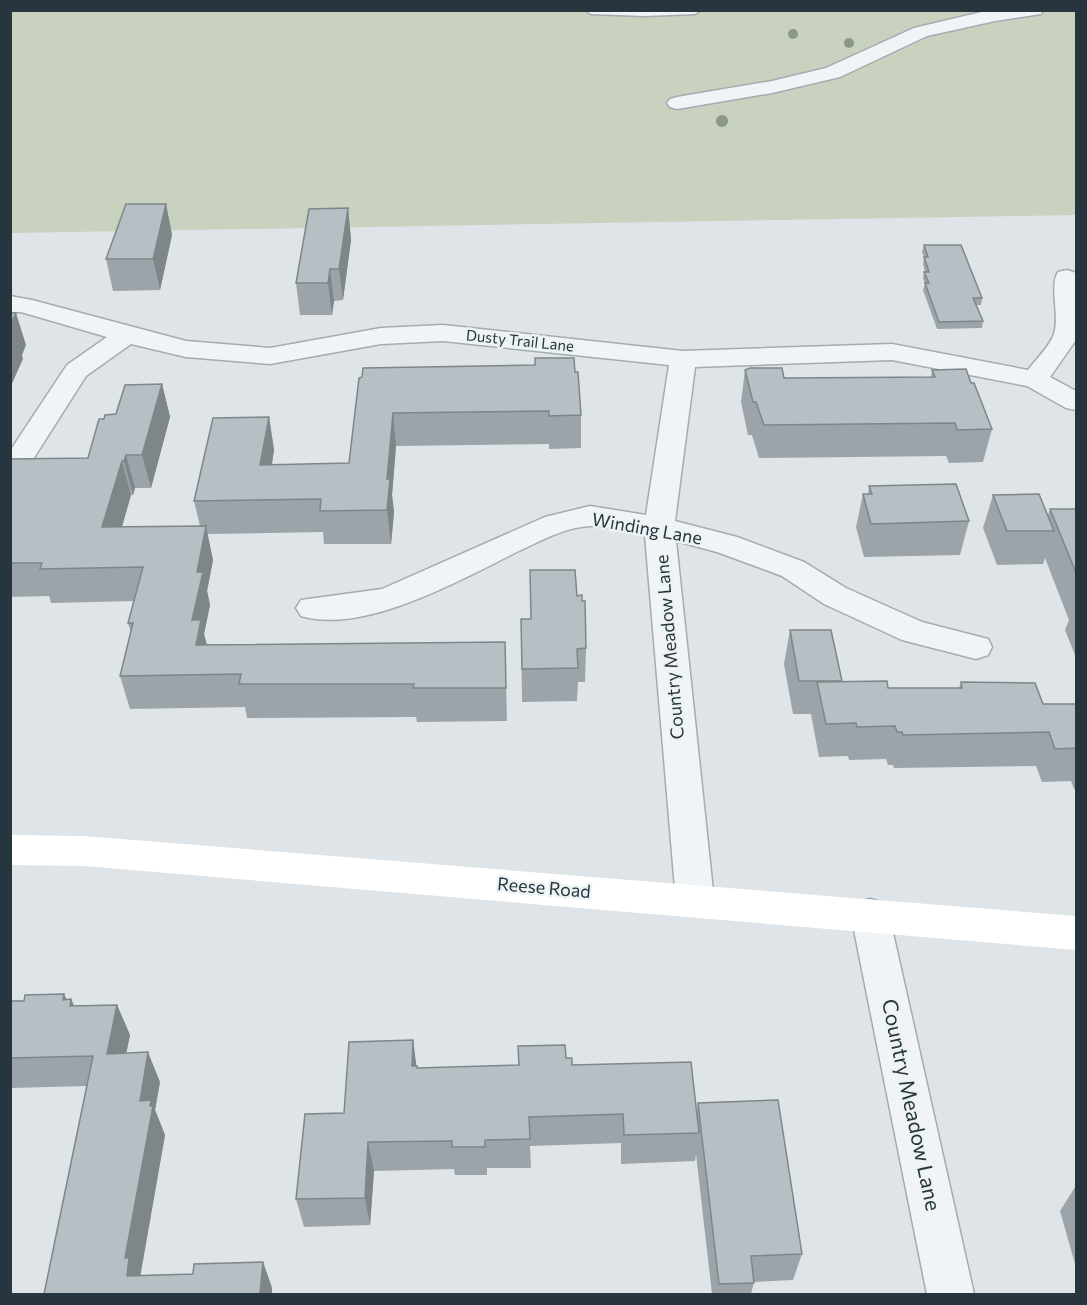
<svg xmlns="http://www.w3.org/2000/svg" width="1087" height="1305" font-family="Commissioner,sans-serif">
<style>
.green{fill:#c9d1bf}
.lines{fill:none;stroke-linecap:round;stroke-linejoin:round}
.service-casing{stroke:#a3acb1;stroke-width:3}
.minor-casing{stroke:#a3acb1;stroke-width:3}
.service{fill:#f0f4f6;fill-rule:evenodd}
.minor{fill:#f0f4f6;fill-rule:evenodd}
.secondary{fill:#fff;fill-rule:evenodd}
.tree{fill:#8a9885}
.wall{fill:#9ca4a9}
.shaded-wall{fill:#7f8689}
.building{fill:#b5bfc4;stroke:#7f8689;stroke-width:1.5}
.labels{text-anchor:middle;stroke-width:5;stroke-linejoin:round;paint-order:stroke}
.far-street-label{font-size:15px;fill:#27363e;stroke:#edf3f5}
.street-label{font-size:18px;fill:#27363e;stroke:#edf3f5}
.near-street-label{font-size:21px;fill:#27363e;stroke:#edf3f5}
</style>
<rect width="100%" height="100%" fill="#dee4e7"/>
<path class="green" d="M10 11H1076V215L11 233Z"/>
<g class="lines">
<g class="service-casing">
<path id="service" d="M585 10H701L695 14 645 16 591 14Z"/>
</g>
<g class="minor-casing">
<g id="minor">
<path d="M990 10H1043L1041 14 995 21 927 36 840 77 772 93 677 109 670 107 667 103 670 99 677 97 772 81 826 68 914 28Z"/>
<path d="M1067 270 1076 273V340L1050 377 1076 391V410L1066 408 1027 386 892 360 695 367 675 521 737 537 804 562 846 588 922 622 988 639 992 647 988 655 976 659 902 640 824 604 782 576 717 552 676 541 714 900 709 911 695 916 681 911 676 900 645 535C628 532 607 525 590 526 566 527 542 540 521 550 463 578 366 635 301 616L296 608 301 600 382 589 545 517 590 506 646 515 669 365 443 341 381 344 270 364 186 357 131 344 86 376 30 464 20 467 10 465V451L67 365 107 337 21 312H10V296L32 300 186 341 270 348 381 328 443 325 683 351 892 344 1028 370C1036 359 1050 346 1054 334 1060 317 1049 285 1058 272Z"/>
<path d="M870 899 884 903 889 915 974 1294H927L851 915 856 903Z"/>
</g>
</g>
<use href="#service" class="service"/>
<use href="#minor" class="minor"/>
<path class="secondary" d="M10 835 84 836 1076 916V950L84 866 10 865Z"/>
</g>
<g class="tree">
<circle cx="793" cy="34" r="5"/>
<circle cx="849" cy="43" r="5"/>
<circle cx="722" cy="121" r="6"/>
</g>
<g class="wall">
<path d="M166 204 172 235 160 290 113 291 106 259Z"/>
<path d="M348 208 351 240 343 300 334 301 332 315H300L296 283Z"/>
<path d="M924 245 982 298 981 305H976L983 321 982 328 937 329 923 290 925 284 923 278 924 272H925L923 264 924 257 922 252Z"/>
<path d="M745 370 784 378 931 377 932 370 971 383 992 429 983 462 949 463 946 456 759 458 752 435H748L741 402Z"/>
<path d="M575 372 581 415V448L549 449V444L396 446 392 495 394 512 391 544H324L323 532 207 534 213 560 207 591 210 605 204 634 207 645 505 642 507 721 417 722 416 717 247 718 245 707 130 709 120 676 131 632 128 623 134 601 51 603 49 596 10 597V459L88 458 104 419 116 414 162 384 170 417 151 488H135L133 495H131L122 527 200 526 194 501 269 417 274 450 272 465 349 463 359 378Z"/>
<path d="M869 486 969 521 960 555 864 557 856 527 863 494H868Z"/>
<path d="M993 495 1048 515 1050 509H1077V660L1065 630 1069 620 1045 558 1043 564 997 565 983 528Z"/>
<path d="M577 596 582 601 586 648 585 682H578L577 701 522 702 521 619H531Z"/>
<path d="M790 630 842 681 888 688H959L961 682 1043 704H1077V789H1074L1071 781 1042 782 1036 766 894 768 893 765H888L886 759 849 760 848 756 819 757 811 714H793L784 664Z"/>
<path d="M71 999 74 1006 117 1005 130 1035 126 1053 160 1082 155 1110 165 1135 140 1275 193 1274 263 1262 272 1288 44 1294 87 1086 10 1088V1001Z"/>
<path d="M413 1040 416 1066 417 1068 519 1065 566 1058 572 1065 697 1111 698 1103 802 1254 793 1280 754 1282 751 1294H712L696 1154 695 1161 621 1164V1143L530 1146 531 1168H487V1175H455L454 1169 374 1171 370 1225 304 1227 296 1199 344 1113Z"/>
<path d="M1077 1184V1271L1060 1211Z"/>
</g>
<g class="shaded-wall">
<path d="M166 204 172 235 160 290 153 259Z"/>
<path d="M348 208 351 240 343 300 339 269Z"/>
<path d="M330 269 334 301 332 315 328 283Z"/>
<path d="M16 313 26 345 22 355 23 359 10 388V325Z"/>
<path d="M162 384 170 417 151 488 142 455Z"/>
<path d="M393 413 396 446 392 495 394 512 391 544 387 510V479Z"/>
<path d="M269 417 274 450 266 498 260 465Z"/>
<path d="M126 455 135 488 133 495 124 461Z"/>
<path d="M122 461 131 495 112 561 102 527Z"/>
<path d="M206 526 213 560 207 591 210 605 204 634 209 654 196 645 192 620 197 572Z"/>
<path d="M64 994 70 1006 71 999 85 1030 63 1000Z"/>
<path d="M117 1005 130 1035 120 1084 107 1054Z"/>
<path d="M413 1040 417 1070 412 1066Z"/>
<path d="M148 1052 160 1082 155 1110 165 1135 140 1278 127 1276 125 1258 140 1101Z"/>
<path d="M368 1142 374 1171 370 1225 365 1198Z"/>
<path d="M263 1262 272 1288V1294H260Z"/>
</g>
<g class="building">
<path d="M126 204H166L153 259H106Z"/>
<path d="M348 208 339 269H330L328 283H296L309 209Z"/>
<path d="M924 245H961L982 298H973L983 321 939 322 925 283H929L924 272H929L924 257H928Z"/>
<path d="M10 313H16L10 325Z"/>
<path d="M535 358H574L575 372H578L581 415 549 416V411L393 413 387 479H390L387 510 320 511 321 499 194 501 213 418 269 417 260 465 349 463 359 378 362 377 363 368 535 365Z"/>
<path d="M750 368H782L784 378 935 377 932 370 966 369 971 383H974L992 429 957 430 955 423 764 425 756 402H753L745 370Z"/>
<path d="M162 384 142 455H126L124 461H122L102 527 206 526 197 572H203L192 620H201L196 645 505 642 506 688H413L414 684H239L241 674 120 676 133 623H128L143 567 40 569 42 563H10V459L88 458 99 419H104L105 415 116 414 125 385Z"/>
<path d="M956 484 969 521 871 524 863 494H872L869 486Z"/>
<path d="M1039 494 1054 531H1007L993 495Z"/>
<path d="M1050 509H1077V575Z"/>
<path d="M530 570H575L577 596 582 595V601H585L586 648 577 649 578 668 522 669 521 619H531Z"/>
<path d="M790 630H831L842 681H799Z"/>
<path d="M887 681 888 688H962L961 682 1035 683 1043 704H1077V748L1055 749 1049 732 903 735 902 732H897L895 726 857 727 856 723 826 724 817 682Z"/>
<path d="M64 994 63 1000 71 999 70 1006 117 1005 107 1054 148 1052 140 1101 151 1100 150 1106H153L125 1258H129L127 1276 193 1274 194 1264 263 1262 260 1294H44L93 1056 10 1058V1001H24L25 995Z"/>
<path d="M413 1040 412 1066H417V1068L519 1065 518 1046 565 1045 566 1058H572V1065L691 1062 699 1133 624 1135 623 1114 529 1117 530 1139 485 1140V1147H452V1141L368 1142 365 1198 296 1199 305 1114 344 1113 349 1042Z"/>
<path d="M778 1100 802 1254 751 1256 754 1283 719 1284 698 1103Z"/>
</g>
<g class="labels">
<g class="far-street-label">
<text transform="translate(520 341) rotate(6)" y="5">Dusty Trail Lane</text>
</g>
<g class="street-label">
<text transform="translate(647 529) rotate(10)" y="6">Winding Lane</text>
<text transform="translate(670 647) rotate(-95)" y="6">Country Meadow Lane</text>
<text transform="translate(544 888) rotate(5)" y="6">Reese Road</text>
</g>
<g class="near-street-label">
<text transform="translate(911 1105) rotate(78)" y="7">Country Meadow Lane</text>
</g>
</g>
<rect width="1087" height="1305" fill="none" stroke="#27363e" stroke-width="24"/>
</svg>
